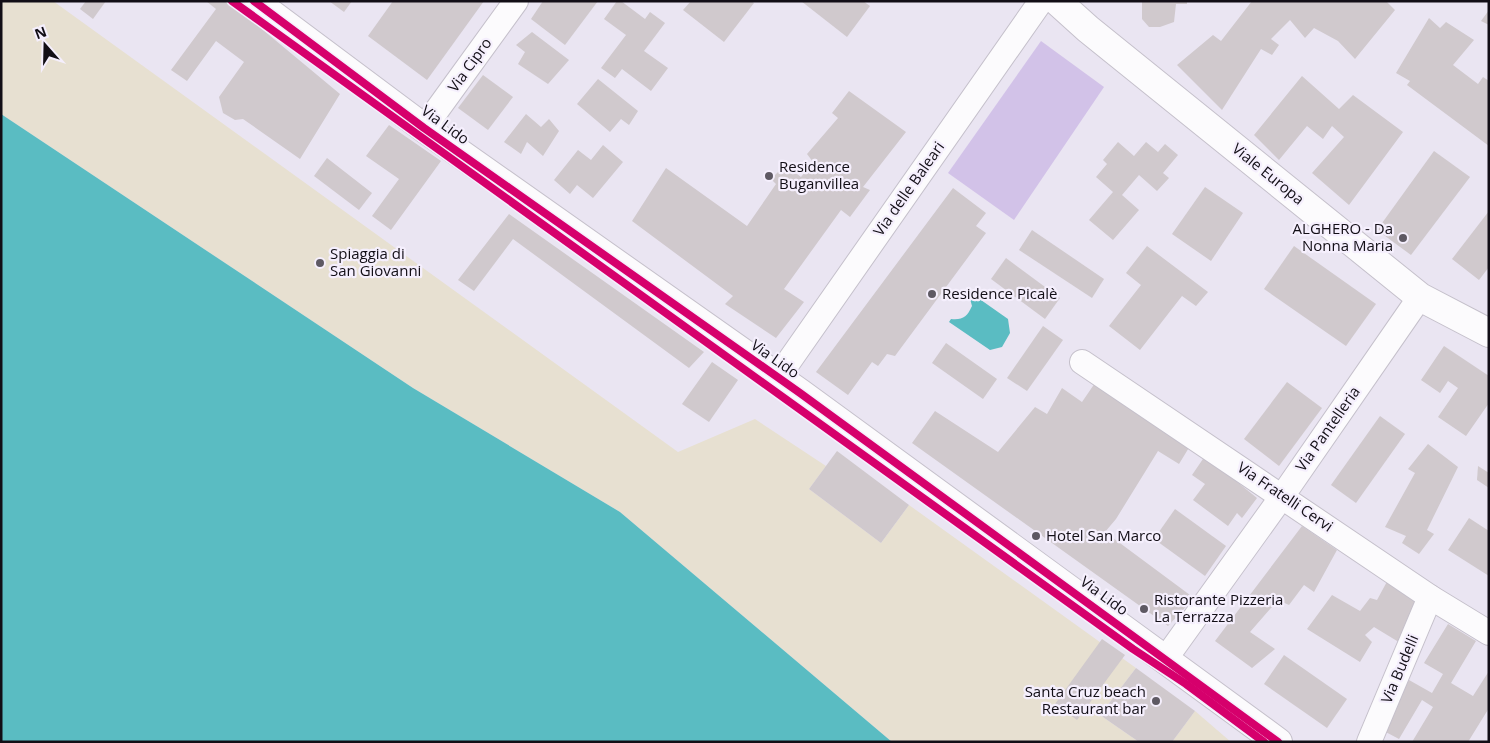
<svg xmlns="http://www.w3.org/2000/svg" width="1490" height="743" font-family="'Open Sans',sans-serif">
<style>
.green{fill:#d2c2e8}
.sand{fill:#e7e0d1}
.water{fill:#5abcc2}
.building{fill:#d0c9cd}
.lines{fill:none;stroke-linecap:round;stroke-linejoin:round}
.minor-casing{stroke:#c5c0cb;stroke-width:26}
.tertiary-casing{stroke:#c5c0cb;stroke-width:30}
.minor{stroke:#fcfbfd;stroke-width:24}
.tertiary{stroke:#fcfbfd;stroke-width:28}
.cycleway-casing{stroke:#f5effd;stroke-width:11}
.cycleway{stroke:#d6006c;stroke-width:8}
.poi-dot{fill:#5e5963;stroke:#f5effd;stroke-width:2}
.labels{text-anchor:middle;stroke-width:4.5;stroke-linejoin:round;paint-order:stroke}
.street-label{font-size:15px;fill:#120e16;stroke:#f5effd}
.poi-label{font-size:15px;fill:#120e16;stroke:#f5effd;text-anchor:start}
</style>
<rect width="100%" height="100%" fill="#eae5f2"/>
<path class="green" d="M1041 41 1104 87 1014 220 948 173Z"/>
<g class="sand">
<path d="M1 1H53L678 452 755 419 826 466 809 489 881 543 909 505 1136 668 1100 715 1139 742H892L620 512 413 388 1 114Z"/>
<path d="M1195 711 1231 742H1172Z"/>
</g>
<g class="water">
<path d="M1 114 413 388 620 512 892 742H1Z"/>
<path d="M971 293 1008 319 1010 333 1002 347 990 350 949 322 951 319C963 320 967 317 972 306L969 295Z"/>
</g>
<g class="building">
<path d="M86 1H106L93 19 80 9Z"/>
<path d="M206 1H224L251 20 340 94 300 159 243 119 235 120 223 113 219 97 244 62 216 41 187 81 171 70 216 9Z"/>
<path d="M329 1H352L344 12Z"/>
<path d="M393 1H484L427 80 368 36Z"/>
<path d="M543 1H598L565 45 531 19Z"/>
<path d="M617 1H621L645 19 650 12 665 23 644 51 668 68 651 91 622 69 615 78 601 68 626 35 604 19Z"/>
<path d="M691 1H751L754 3 724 42 683 10Z"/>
<path d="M801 1H863L870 6 847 37Z"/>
<path d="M1142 1H1187V4H1176L1174 22 1160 27H1149L1142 19Z"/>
<path d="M1252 1H1386L1395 10 1355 59 1338 41 1314 28 1305 38 1290 20 1271 39 1279 45 1272 55 1261 49 1222 110 1177 65 1213 35 1221 41Z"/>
<path d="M1489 10V25L1481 21Z"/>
<path d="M1429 18 1440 28 1446 22 1474 40 1453 65 1478 84 1483 77 1489 81V146L1407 85 1410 81 1396 73Z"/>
<path d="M532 32 569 60 548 84 518 64 525 52 516 45Z"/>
<path d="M483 75 513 97 488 130 458 108Z"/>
<path d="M1302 76 1339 109 1353 95 1403 132 1349 205 1312 173 1344 137 1332 126 1323 139 1307 126 1279 160 1254 135Z"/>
<path d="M598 79 638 111 629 125 621 119 610 132 577 104Z"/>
<path d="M849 91 906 132 863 187 870 190 850 217 841 210 784 289 804 302 776 338 725 304 733 296 632 221 666 168 747 226 776 184 771 179 785 165 801 177 813 162 807 154 838 118 832 113Z"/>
<path d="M526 114 541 127 549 119 559 131 543 156 527 142 521 154 504 142Z"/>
<path d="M389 125 441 161 391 230 372 216 399 179 366 156Z"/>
<path d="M1118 142 1134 156 1146 142 1158 152 1165 144 1178 155 1163 173 1169 178 1157 191 1139 175 1122 195 1139 210 1113 240 1089 220 1113 192 1096 177 1107 164 1103 160Z"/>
<path d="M603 145 623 162 593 198 577 185 570 194 554 180 578 150 591 160Z"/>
<path d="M1434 151 1470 177 1411 255 1377 230Z"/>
<path d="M327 158 372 193 359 210 314 176Z"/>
<path d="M1205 187 1243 213 1211 261 1172 234Z"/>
<path d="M953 188 986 213 976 226 986 233 895 356 887 354 878 366 872 362 848 395 816 372Z"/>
<path d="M1489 211V267L1479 280 1452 259Z"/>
<path d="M509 214 704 352 689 368 513 239 474 291 458 280Z"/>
<path d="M1032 230 1104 279 1092 298 1019 250Z"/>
<path d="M1147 246 1208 292 1196 306 1182 296 1140 350 1109 326 1141 285 1126 273Z"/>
<path d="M1294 246 1376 304 1346 346 1264 289Z"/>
<path d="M1006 258 1060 298 1045 319 991 279Z"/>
<path d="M1043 326 1063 340 1027 391 1007 378Z"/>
<path d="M946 343 997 379 983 399 932 363Z"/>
<path d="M1444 346 1489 376V403L1466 436 1438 417 1458 388 1448 381 1440 393 1421 380Z"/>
<path d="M712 362 738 380 709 422 682 404Z"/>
<path d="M1287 382 1322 408 1279 466 1244 439Z"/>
<path d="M1095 383 1190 446 1179 464 1158 451 1116 519 1105 532 1194 598 1168 626 912 443 935 411 998 452 1035 407 1047 414 1062 388 1082 402Z"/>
<path d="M1380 416 1405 434 1356 503 1331 485Z"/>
<path d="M1428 444 1458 467 1427 530 1434 534 1419 554 1402 543 1406 536 1385 527 1415 473 1408 469Z"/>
<path d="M837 451 909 505 881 543 809 489Z"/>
<path d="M1205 456 1257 498 1242 518 1237 513 1228 526 1193 500 1205 484 1192 475Z"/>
<path d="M1478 466 1489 473V488L1477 480Z"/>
<path d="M1175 509 1226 546 1205 576 1154 539Z"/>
<path d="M1469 518 1489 531V576L1448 550Z"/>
<path d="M1302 526 1337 550 1314 592 1304 585 1289 605 1278 600 1250 632 1275 649 1252 668 1215 641Z"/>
<path d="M1390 576 1422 597 1402 644 1374 627 1365 635 1372 642 1360 662 1307 629 1332 595 1360 611 1370 598 1377 600Z"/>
<path d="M1448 624 1476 641 1451 683 1473 696 1489 671V708L1468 742H1412L1433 707 1422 700 1399 739 1380 729 1409 680 1432 693 1443 674 1424 663Z"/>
<path d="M1102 639 1125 655 1077 720 1055 704Z"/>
<path d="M1284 655 1347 699 1327 728 1264 684Z"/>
<path d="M1136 668 1195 711 1172 742H1139L1100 715Z"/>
</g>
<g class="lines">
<g class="minor-casing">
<g id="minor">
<path d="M424 128 516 1"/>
<path d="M1082 362 1430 597 1489 633"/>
<path d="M778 377 1041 1"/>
<path d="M1166 658 1283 495 1420 297"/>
<path d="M1369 742 1430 597"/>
</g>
</g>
<g class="tertiary-casing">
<g id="tertiary">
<path d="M254 1 424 128 800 393 1278 742"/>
<path d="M1057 1 1088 29 1420 297 1489 333"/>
</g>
</g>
<use href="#minor" class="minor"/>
<use href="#tertiary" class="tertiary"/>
<g class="cycleway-casing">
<g id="cycleway">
<path d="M232 1 1133 649 1186 684 1264 742"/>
<path d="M254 1 424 128 800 393 1278 742"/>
</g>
</g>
<use href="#cycleway" class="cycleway"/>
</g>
<g class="poi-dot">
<circle cx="769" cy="176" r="5"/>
<circle cx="1403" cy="238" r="5"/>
<circle cx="320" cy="263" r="5"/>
<circle cx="932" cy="294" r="5"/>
<circle cx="1036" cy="536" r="5"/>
<circle cx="1144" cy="609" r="5"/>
<circle cx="1156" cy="701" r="5"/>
</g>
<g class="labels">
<g class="street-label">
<text transform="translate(470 65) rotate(-54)" y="5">Via Cipro</text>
<text transform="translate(445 125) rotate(36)" y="5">Via Lido</text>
<text transform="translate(1268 174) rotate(39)" y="5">Viale Europa</text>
<text transform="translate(909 189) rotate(-55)" y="5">Via delle Baleari</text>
<text transform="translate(775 359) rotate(35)" y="5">Via Lido</text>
<text transform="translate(1328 429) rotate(-55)" y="5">Via Pantelleria</text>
<text transform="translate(1285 497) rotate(34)" y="5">Via Fratelli Cervi</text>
<text transform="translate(1104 596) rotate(36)" y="5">Via Lido</text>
<text transform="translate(1400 669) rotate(-67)" y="5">Via Budelli</text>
</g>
<g class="poi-label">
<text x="779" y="172">Residence<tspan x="779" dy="17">Buganvillea</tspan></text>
<text x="1393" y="234" text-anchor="end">ALGHERO - Da<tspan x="1393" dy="17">Nonna Maria</tspan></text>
<text x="330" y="259">Spiaggia di<tspan x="330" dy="17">San Giovanni</tspan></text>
<text x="942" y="299">Residence Picalè</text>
<text x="1046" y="541">Hotel San Marco</text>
<text x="1154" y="605">Ristorante Pizzeria<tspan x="1154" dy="17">La Terrazza</tspan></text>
<text x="1146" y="697" text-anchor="end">Santa Cruz beach<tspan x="1146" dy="17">Restaurant bar</tspan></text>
</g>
</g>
<rect width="1490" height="743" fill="none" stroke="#120e16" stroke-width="5"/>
<g transform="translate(45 45) rotate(340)" stroke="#f5effd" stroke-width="4" paint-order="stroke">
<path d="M0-4L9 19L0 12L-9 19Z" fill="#120e16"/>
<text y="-8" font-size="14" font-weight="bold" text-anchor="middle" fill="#120e16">N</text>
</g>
</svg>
